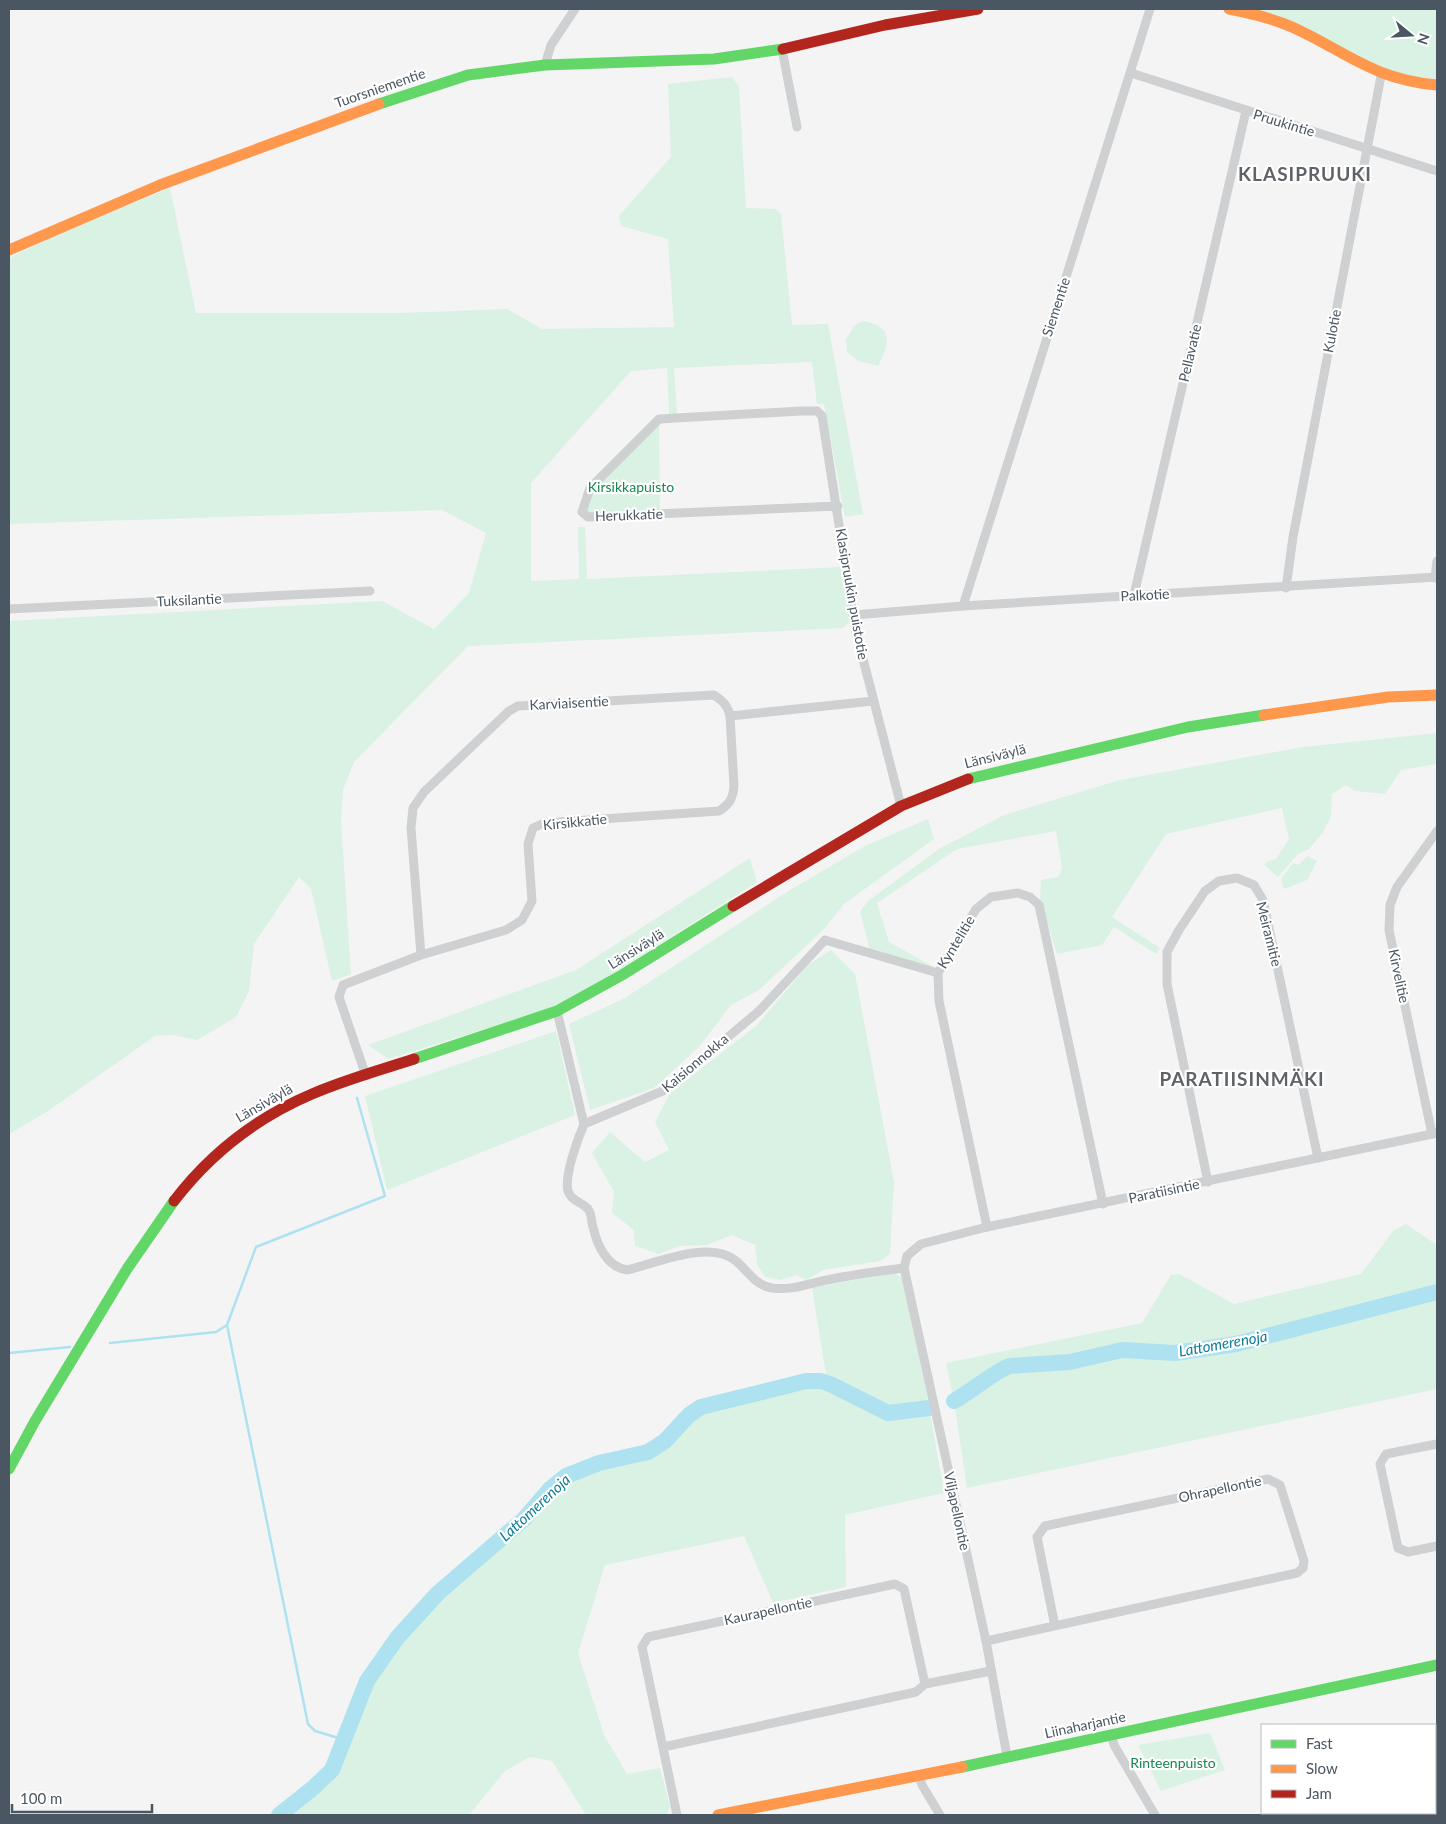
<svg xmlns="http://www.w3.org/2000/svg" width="1446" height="1824" font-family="Lato,sans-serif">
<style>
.green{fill:#d9f2e3}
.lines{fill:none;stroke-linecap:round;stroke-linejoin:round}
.stream{stroke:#aee2f0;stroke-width:2.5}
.river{stroke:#aee2f0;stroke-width:16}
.street{stroke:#ced0d2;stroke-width:9}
.fast{stroke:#63d668;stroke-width:11}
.slow{stroke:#ff974d;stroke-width:11}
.jam{stroke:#b3261e;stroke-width:11}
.labels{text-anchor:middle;stroke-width:4.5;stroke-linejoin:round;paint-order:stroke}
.street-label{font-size:14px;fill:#4a5661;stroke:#fff}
.park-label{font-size:14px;fill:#17864f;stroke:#fff}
.water-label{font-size:15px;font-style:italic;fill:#0c7c9b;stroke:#fff}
.district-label{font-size:19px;font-weight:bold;letter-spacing:1px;fill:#5f6368;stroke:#fff}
</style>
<rect width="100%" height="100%" fill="#f4f4f4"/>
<g class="green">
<path d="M1253 9H1437V79L1413 77 1379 69Z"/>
<path d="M732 77 739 87 746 208 775 209 781 214 792 325 828 324 863 514 845 517 824 404H817L812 362 674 368 677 414H669L667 368 631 371 531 483V581L579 579 578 527H585L587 579 841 567 849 622 843 628 468 646 354 762 343 790 341 821 351 974 332 981 311 889 299 877 254 944 249 991 236 1017 197 1040 172 1035 155 1036 48 1111 9 1134V621L382 601 434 629 469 593 486 533 442 510 9 524V258L60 233 170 188 196 313H400L507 309 542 329 674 327 668 239 621 226 619 216 671 157 668 84Z"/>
<path d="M863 321C894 326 890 343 878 366L859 361 847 352 846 339 855 325Z"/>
<path d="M659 419 660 514 588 517 582 512 585 496Z"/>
<path d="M1437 733V764L1401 770 1385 794 1355 791 1346 785 1332 794 1331 816 1323 832 1309 849 1298 854 1278 877 1264 865 1268 861 1276 859 1289 839 1282 808 1166 834 1112 917 1160 948 1156 954 1114 927 1102 945 1057 954 1040 900 1041 880 1058 877 1062 868 1056 831 957 849 877 903 889 942 932 966 931 968 870 950 860 912 868 901 939 849 1004 815 1120 780 1303 747Z"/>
<path d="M928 819 934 839 844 904 824 929 759 990 731 1005 699 1047 654 1088 590 1110 569 1024 625 998 790 890 865 846Z"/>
<path d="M1307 856 1317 861 1307 880 1284 889 1281 879 1293 863 1299 865Z"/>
<path d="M750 858 757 882 603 980 562 1003 527 1016 388 1059 368 1045 576 970Z"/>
<path d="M831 950 855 974 894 1182 890 1254 880 1261 823 1270 807 1280 796 1275 780 1280 765 1277 757 1264 755 1245 732 1235 707 1245 679 1246 659 1254 635 1246 634 1230 612 1213 614 1192 592 1153 610 1132 645 1162 669 1150 655 1122 670 1093 756 1026 808 965Z"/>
<path d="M556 1031 575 1115 387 1190 365 1096Z"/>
<path d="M1406 1224 1437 1245V1389L967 1488 954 1401 946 1363 1142 1323 1171 1275 1179 1274 1234 1304 1361 1274 1393 1231Z"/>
<path d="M894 1272 902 1278 928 1401C916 1404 902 1410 889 1407 873 1404 842 1383 826 1375L812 1288Z"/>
<path d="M813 1384C840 1389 861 1411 888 1416 902 1418 916 1414 930 1412L944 1493 845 1515 846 1587 773 1603 744 1536 605 1565 578 1653 604 1735 627 1774 660 1768 670 1807 666 1815H586L552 1761 530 1757 505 1771 469 1815H287L313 1796 341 1764 369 1688 398 1643 420 1617 536 1515 554 1492 576 1476 602 1467 644 1459 664 1447 692 1418 715 1406Z"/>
<path d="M1210 1733 1225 1770 1161 1791 1138 1745Z"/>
</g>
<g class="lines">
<g class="stream">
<path d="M227 1325 308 1724 315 1731 345 1740"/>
<path d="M110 1343 216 1332 227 1325 256 1247 385 1196 357 1098"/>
<path d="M9 1353 70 1347"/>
</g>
<g class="river">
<path d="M954 1401C969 1393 998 1369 1010 1366L1070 1362 1122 1350 1175 1353 1236 1344 1437 1292"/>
<path d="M279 1815 313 1788 332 1770 367 1681 397 1638 438 1593 524 1519 550 1489 566 1476 599 1463 648 1452 665 1441 689 1415 701 1407 806 1381H821L830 1384 888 1413 929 1408"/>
</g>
<g class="street">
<path d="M782 49 797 127"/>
<path d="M545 65 551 45 575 9"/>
<path d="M1131 73 1437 171"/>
<path d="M838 506 588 517 582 512 590 488 659 419 801 411H817L822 416 855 628 901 806"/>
<path d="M1435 578 1437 561"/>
<path d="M1286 588 1293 537 1381 76"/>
<path d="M1134 595 1246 111"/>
<path d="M963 606 1150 9"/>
<path d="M9 609 370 591"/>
<path d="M854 615 963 606 1437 577"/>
<path d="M730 716 873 701"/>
<path d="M557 1011 584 1124"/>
<path d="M366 1076 339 997 343 985 421 955 506 930 522 920 532 901 528 844 533 828 544 823 719 811C730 804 733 798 734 786L730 716C728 706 723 701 714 695L518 706 509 711 424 792 413 808 411 828 421 955"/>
<path d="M1432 1134 1389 930 1390 905 1397 887 1437 831"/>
<path d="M1208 1182 1167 984V952L1179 930 1205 891 1219 881 1237 878 1254 885 1263 900 1318 1158"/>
<path d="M987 1227 939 1001 938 973 976 909 991 897 1018 893 1030 897 1039 905 1103 1204"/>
<path d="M904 1268C880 1271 856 1274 832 1279 813 1282 793 1291 772 1288 756 1286 748 1271 736 1261 711 1239 656 1263 627 1270 607 1267 597 1245 593 1227 591 1221 592 1214 588 1209 582 1202 571 1201 568 1191 564 1176 578 1138 584 1124L665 1090 759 1011 825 940 938 973"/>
<path d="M1437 1444 1386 1454 1380 1464 1398 1548 1408 1552 1437 1546"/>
<path d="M986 1641 1297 1573 1303 1568 1304 1561 1280 1485 1268 1479 1045 1526 1037 1537 1055 1626"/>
<path d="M1111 1734 1114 1745 1155 1815"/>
<path d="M663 1747 916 1692 925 1684"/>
<path d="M1007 1756 986 1641 904 1268 907 1256 921 1244 987 1227 1437 1133"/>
<path d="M919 1776 922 1785 940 1815"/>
<path d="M677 1815 642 1647 648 1637 895 1584 904 1589 925 1684 991 1671"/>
</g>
<g class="fast">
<path d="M379 104 468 75 545 65 714 59 783 49"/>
<path d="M968 779 1188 727 1264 715"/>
<path d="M414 1059 557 1011 622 975 733 906"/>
<path d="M9 1469 35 1421 127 1269 174 1201"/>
<path d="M962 1767 1437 1665"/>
</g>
<g class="slow">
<path d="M1229 9C1250 13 1272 18 1292 27 1347 52 1372 79 1437 85"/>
<path d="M9 250 160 185 379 104"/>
<path d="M1264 715 1388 697 1437 695"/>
<path d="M718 1815 962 1767"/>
</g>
<g class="jam">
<path d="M783 49 885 25 978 9"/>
<path d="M733 906 901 806 968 779"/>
<path d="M174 1201C210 1154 258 1117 312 1094 344 1080 380 1070 414 1059"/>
</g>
</g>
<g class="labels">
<g class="street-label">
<text transform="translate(380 88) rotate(-19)" y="5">Tuorsniementie</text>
<text transform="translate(1284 123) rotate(17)" y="5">Pruukintie</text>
<text transform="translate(1056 307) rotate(-72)" y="5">Siementie</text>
<text transform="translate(1332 331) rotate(-79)" y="5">Kulotie</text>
<text transform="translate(1190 353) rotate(-77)" y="5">Pellavatie</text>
<text transform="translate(629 515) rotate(-2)" y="5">Herukkatie</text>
<text transform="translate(852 594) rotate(80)" y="5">Klasipruukin puistotie</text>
<text transform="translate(1145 595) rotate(-3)" y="5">Palkotie</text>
<text transform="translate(189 600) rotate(-3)" y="5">Tuksilantie</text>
<text transform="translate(569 703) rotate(-3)" y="5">Karviaisentie</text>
<text transform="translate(995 756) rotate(-14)" y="5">Länsiväylä</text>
<text transform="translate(575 822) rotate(-6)" y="5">Kirsikkatie</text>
<text transform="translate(1269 934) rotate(76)" y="5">Meiramitie</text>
<text transform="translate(956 942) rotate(-59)" y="5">Kyntelitie</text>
<text transform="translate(636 949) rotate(-32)" y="5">Länsiväylä</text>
<text transform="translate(1399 976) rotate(78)" y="5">Kirvelitie</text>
<text transform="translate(695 1063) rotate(-40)" y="5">Kaisionnokka</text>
<text transform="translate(264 1103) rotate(-30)" y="5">Länsiväylä</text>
<text transform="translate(1164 1191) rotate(-12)" y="5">Paratiisintie</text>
<text transform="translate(1220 1489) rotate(-12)" y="5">Ohrapellontie</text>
<text transform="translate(957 1511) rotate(78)" y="5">Viljapellontie</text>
<text transform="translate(768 1611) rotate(-12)" y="5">Kaurapellontie</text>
<text transform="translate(1085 1725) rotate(-12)" y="5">Liinaharjantie</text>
</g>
<g class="park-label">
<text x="631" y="492">Kirsikkapuisto</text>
<text x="1173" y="1768">Rinteenpuisto</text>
</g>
<g class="water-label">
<text transform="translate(1223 1344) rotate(-10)" y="5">Lattomerenoja</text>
<text transform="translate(535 1508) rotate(-43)" y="5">Lattomerenoja</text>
</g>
<g class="district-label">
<text x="1305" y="181">KLASIPRUUKI</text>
<text x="1242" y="1086">PARATIISINMÄKI</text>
</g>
</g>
<rect width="1446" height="1824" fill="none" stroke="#4a5661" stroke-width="20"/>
<rect x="1261" y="1724" width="175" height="90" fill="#ffffff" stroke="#b7bbc0"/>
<rect x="1271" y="1740" width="25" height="8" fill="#63d668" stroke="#b7bbc0"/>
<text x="1306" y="1749" font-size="15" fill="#4a5661">Fast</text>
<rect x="1271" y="1765" width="25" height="8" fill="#ff974d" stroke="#b7bbc0"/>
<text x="1306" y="1774" font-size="15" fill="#4a5661">Slow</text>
<rect x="1271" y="1790" width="25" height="8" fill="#b3261e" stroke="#b7bbc0"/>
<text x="1306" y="1799" font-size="15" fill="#4a5661">Jam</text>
<g transform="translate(1411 35) rotate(108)" stroke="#ffffff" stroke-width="4" paint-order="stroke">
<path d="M0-4L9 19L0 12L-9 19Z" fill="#4a5661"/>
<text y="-8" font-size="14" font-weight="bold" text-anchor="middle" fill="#4a5661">N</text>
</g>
<path d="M12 1804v8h140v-8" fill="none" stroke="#4a5661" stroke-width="2.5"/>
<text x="20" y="1804" font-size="15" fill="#4a5661" stroke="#ffffff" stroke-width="4" paint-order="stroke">100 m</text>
</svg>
